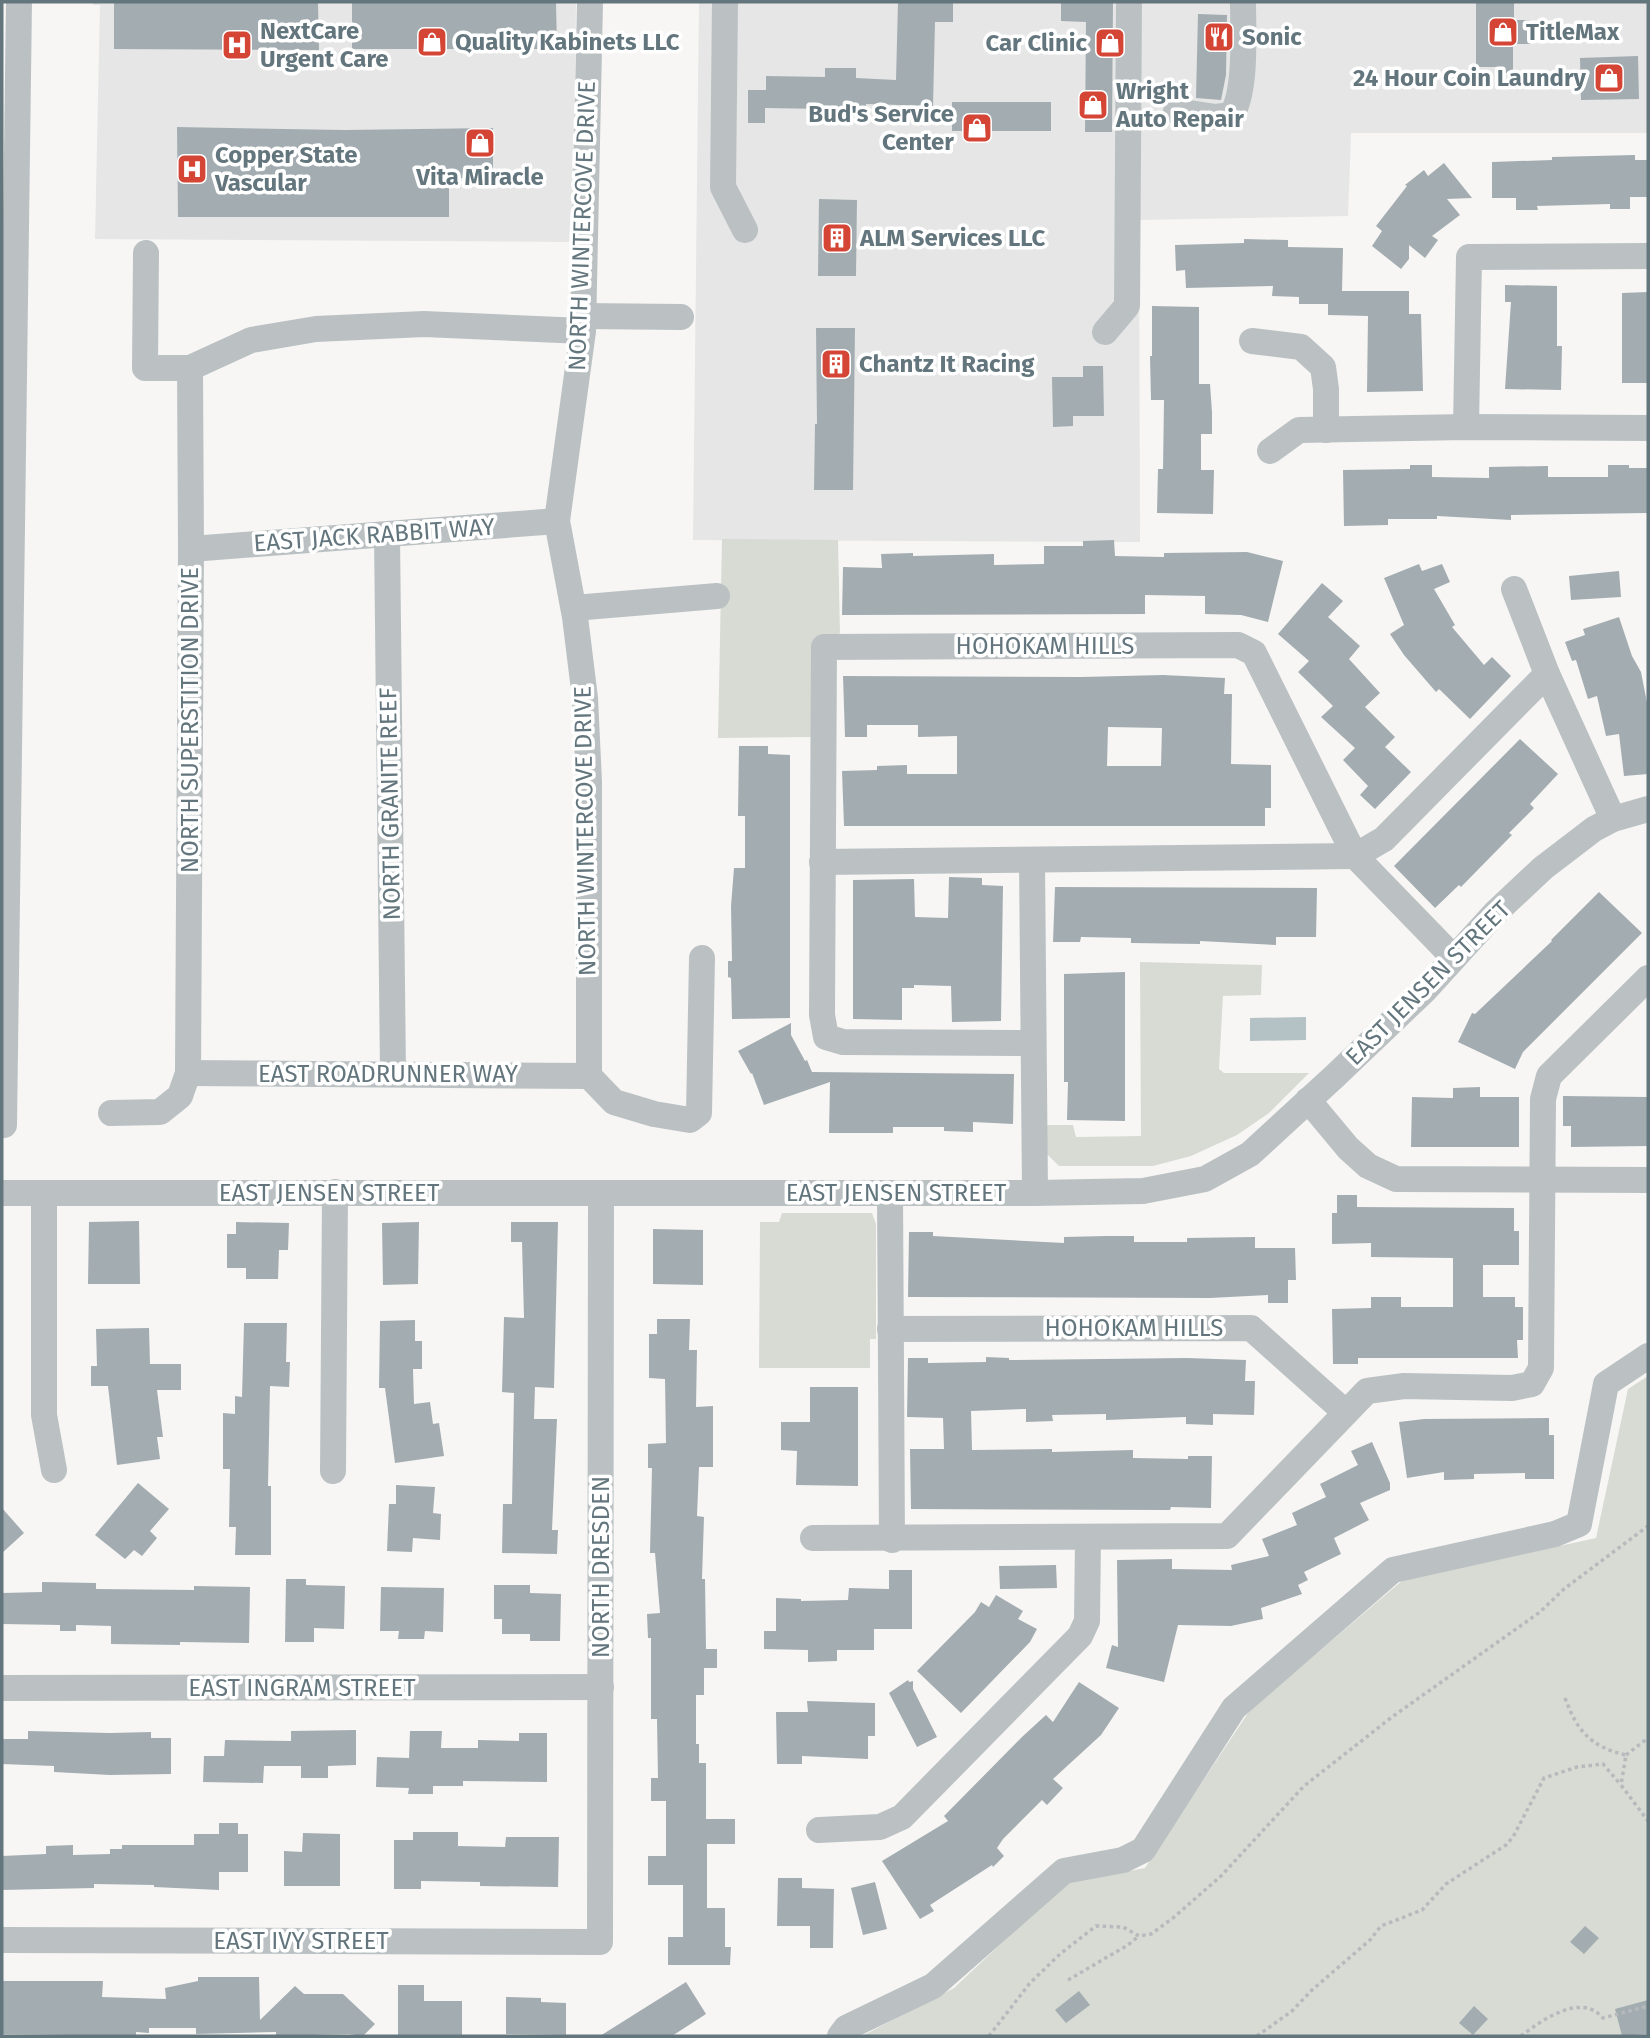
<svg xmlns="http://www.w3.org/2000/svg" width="1650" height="2038" font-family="'Fira Sans',sans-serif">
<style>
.built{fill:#e5e6e5}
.green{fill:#d7dbd4}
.water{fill:#b5c2c5}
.building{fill:#a3adb1;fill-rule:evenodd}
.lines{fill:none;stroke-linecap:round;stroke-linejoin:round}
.path{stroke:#b6babc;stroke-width:3.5;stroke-dasharray:3.5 3.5;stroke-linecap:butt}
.minor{stroke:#bbc1c3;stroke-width:26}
.labels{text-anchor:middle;stroke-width:7;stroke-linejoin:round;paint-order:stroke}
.poi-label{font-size:24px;font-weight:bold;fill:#64767d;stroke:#fff;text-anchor:start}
.street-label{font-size:24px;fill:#64767d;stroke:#fff}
</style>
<rect width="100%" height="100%" fill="#f7f6f4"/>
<g class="built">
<path d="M93 2H576L573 242 95 239 100 5H93Z"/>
<path d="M699 2H1648V133H1351L1348 216 1139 220 1140 542 693 540Z"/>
</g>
<g class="green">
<path d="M722 539 838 540 840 633 825 642 812 737 718 738Z"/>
<path d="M1140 962 1262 965 1261 995 1223 996 1219 1069 1224 1073H1309L1269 1113 1237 1135 1191 1156 1153 1166H1059L1047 1154 1045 1125H1073L1076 1137 1141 1136Z"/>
<path d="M782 1213H872L876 1224V1339H870V1368H759L760 1222H779Z"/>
<path d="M1648 1376V2036H862L954 1988 1065 1883 1145 1868 1250 1710 1403 1580 1596 1538 1628 1389Z"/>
</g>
<path class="water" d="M1306 1017V1040L1250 1041V1018Z"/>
<g class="building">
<path d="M114 2H318L319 50 114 49Z"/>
<path d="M352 2H556L557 49H352Z"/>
<path d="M898 2H953V22H935L933 106 866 104V112H846V110L825 109 765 108V123H748V90H766V76L825 77V68H856V78L896 80Z"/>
<path d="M1061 2H1113L1112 132H1085L1086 22 1061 21Z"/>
<path d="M1476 2H1514V20H1530V44H1513V73H1496V67H1476Z"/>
<path d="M1198 14 1227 15 1226 75 1221 100 1196 98Z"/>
<path d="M1638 56 1639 99 1581 100 1580 58Z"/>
<rect x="952" y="102" width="99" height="29"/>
<path d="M177 127 345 130 493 128V178H449V217H178Z"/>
<path d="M1635 155V160H1648V197H1630V209H1610V204L1537 206 1538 210H1516V198H1492V162L1552 160V157Z"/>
<path d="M1444 163 1472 198 1447 199 1460 215 1432 236 1438 240 1425 258 1409 245V259L1401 269 1372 246 1382 231 1376 226 1407 186 1405 185 1424 170 1428 176Z"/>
<path d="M819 199 857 200 856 276H818Z"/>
<path d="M1244 239 1288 240V247L1343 248 1342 291H1409V314H1421L1423 391 1367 392 1368 316 1328 315V304H1299V297L1272 296 1273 286 1186 288 1185 270 1176 271 1175 245 1244 243Z"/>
<path d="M1505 285 1557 286V346H1562L1561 390 1505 389 1511 302H1505Z"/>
<path d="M1648 292V383H1622V293Z"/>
<path d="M1152 306 1199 307V384H1210L1212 412V434H1201V470H1214L1213 514 1157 513 1158 469H1163L1164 400H1151L1150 356H1152Z"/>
<path d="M816 328H855L853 490H814L815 424H817Z"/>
<path d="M1083 366H1103L1104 416H1073V426L1053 427 1052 377H1083Z"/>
<path d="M1410 465H1432V477L1489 478V467L1548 466V477H1608V465H1629V468H1648V513L1511 515V520L1437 516V519H1388V525L1344 526 1343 470 1410 469Z"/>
<path d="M1114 540 1115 556 1164 557V553L1247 552 1283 561 1268 622 1241 615 1205 614V596L1145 595V614L842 615 843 567 882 568 881 554 913 553V556L994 554V565L1044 564V546H1083V541Z"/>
<path d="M1419 564 1422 571 1442 564 1450 582 1434 589 1455 625 1452 627 1484 665 1492 657 1511 676 1470 719 1439 689 1436 692 1404 655 1390 634 1404 625 1384 578Z"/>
<path d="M1619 571 1621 597 1571 600 1569 576Z"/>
<path d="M1322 583 1343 601 1328 617 1360 646 1349 659 1380 693 1365 707 1395 737 1385 747 1411 772 1375 809 1360 795 1368 786 1343 760 1355 748 1321 717 1333 706 1298 672 1309 661 1278 634Z"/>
<path d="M1619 617 1632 656 1641 672 1648 708V774L1624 776 1619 734 1606 736 1597 696 1588 699 1576 660 1572 661 1565 642 1585 635 1583 629Z"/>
<path d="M1163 675 1225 678 1224 694H1232L1231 764 1271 765V808H1265V826H844L842 771 877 770V766L907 765V774H957V736L918 737V725H867V737H845L843 676 1081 677ZM1108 727 1162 728 1161 766H1107Z"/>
<path d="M1520 739 1558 774 1530 804 1534 808 1509 833 1512 835 1461 887 1459 885 1435 908 1394 866Z"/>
<path d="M739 746H768V754L790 755V1018L732 1019 731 978 728 977V961H732L731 906 734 868H745V816H738Z"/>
<path d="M949 877 982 878V885L1003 886 1001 1021 952 1022 951 986 914 985V988H902V1020L853 1019V880L914 879 915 917 948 918Z"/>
<path d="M1055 887 1317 888 1316 937H1276V945L1200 941V944L1131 943V938L1081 937 1080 942H1053Z"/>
<path d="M1599 892 1642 933 1523 1052 1515 1069 1458 1042 1472 1013 1475 1014 1552 941 1551 940Z"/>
<path d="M1125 972V1121L1067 1120 1068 1082H1064V974Z"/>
<path d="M791 1023V1035L805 1061 807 1060 812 1072 1014 1074 1013 1124 973 1122V1132L944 1131V1127H893V1133H829L830 1082 764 1105 752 1073 751 1074 738 1051Z"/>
<path d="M1480 1087V1097H1519V1147H1411L1412 1097 1453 1098V1088Z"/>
<path d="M1563 1096 1648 1097V1146L1571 1147V1126H1563Z"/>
<path d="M1337 1195H1357V1207L1514 1208V1231H1519V1265H1483V1297H1515V1307H1523V1340H1517L1518 1358H1358V1364H1333L1332 1309 1371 1308V1297H1401V1307H1453V1258L1371 1257V1243L1332 1244V1213H1337Z"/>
<path d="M139 1221 140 1284H88L89 1222Z"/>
<path d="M236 1222 289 1223 288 1250H279L278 1279H246V1268H227V1234H236Z"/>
<path d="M419 1222 418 1284 383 1285 382 1223Z"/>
<path d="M511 1222H558L554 1388 535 1387 534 1419H557L552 1530H558L557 1554 502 1553 503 1504H512L514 1393 502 1392 504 1317 524 1318 522 1242H511Z"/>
<path d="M653 1229 703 1230V1285L653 1284Z"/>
<path d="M909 1232H933V1236L1064 1243V1237L1106 1236H1134V1242H1187V1238L1255 1237V1248H1295L1296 1280H1288V1303H1268V1295L1210 1298 908 1297Z"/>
<path d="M657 1319H690L689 1350H697L696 1407 713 1406V1467H699L697 1516 704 1517 702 1579H705L706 1649H717V1668H704V1695H696V1744H699V1763H706V1819H735V1844H707V1908H725V1947H731L730 1965H668V1937H683V1885H648V1856H666V1801H651V1778H658L657 1719H651V1638H648L647 1614 660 1613 655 1553H650L652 1468H648V1444L666 1443 665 1379 649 1378V1334H657Z"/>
<path d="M415 1320V1341H422V1369H413L414 1404 430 1402 433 1424 439 1423 444 1456 395 1463 385 1388H379L380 1321Z"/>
<path d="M244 1323H287L286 1362H290L289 1387 270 1386 268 1486H271V1555H235L236 1527H229L230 1469H223V1413L235 1414V1396L242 1397Z"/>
<path d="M149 1328 150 1364H181V1390H157L163 1437H157L160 1459 117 1465 108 1386H91V1366H97L96 1329Z"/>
<path d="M986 1357 1009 1358V1360L1187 1358 1246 1360 1245 1381H1255L1254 1415 1213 1414V1425L1186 1424V1417L1106 1420V1414L1052 1415 1053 1421 1026 1422V1409L971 1411 972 1450 1052 1449V1452L1133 1450V1458L1188 1459V1456H1212L1211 1508 1171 1507 1170 1510 911 1509 910 1449H944L943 1418 907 1417 908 1358H928V1363L986 1362Z"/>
<path d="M810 1387H858V1486L796 1485 797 1451 781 1450V1422H810Z"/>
<path d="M1549 1418V1435H1554V1479H1525V1473L1474 1474V1479L1444 1480V1472L1407 1478 1399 1422 1424 1419Z"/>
<path d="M1372 1442 1390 1483V1490L1360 1503 1369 1520 1334 1538 1341 1554 1304 1572 1308 1580 1298 1585 1302 1594 1261 1608 1263 1619 1231 1626 1178 1625 1164 1682 1106 1668 1112 1645 1118 1647 1117 1560 1172 1559V1569L1232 1570 1231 1565 1269 1556 1262 1539 1297 1525 1292 1513 1326 1497 1320 1484 1358 1465 1351 1451Z"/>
<path d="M138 1483 169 1509 150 1531 157 1538 142 1556 134 1550 125 1559 95 1535Z"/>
<path d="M396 1485 435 1487 433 1513 441 1514 440 1540 413 1538 412 1552 387 1551 389 1504H396Z"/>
<path d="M2 1508 24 1533 2 1553Z"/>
<path d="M1056 1565 1057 1588 1000 1589 999 1566Z"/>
<path d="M889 1570H912V1629H874V1650H837V1661L808 1662V1650L764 1649V1631H776V1598L801 1599V1601L848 1600 849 1588 889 1589Z"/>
<path d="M286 1579H306V1585L345 1586 344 1629 314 1628V1642H285Z"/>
<path d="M42 1582 96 1583V1589L194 1590V1586L250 1587 249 1643 180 1642V1645L111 1644V1626L76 1625V1631H60V1625L2 1624V1593L42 1592Z"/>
<path d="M494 1585H530V1593L561 1594 560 1641H530V1634H502V1619H494Z"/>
<path d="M381 1587 444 1588 443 1632 425 1631 424 1639H398L399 1631H380Z"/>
<path d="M996 1595 1023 1611 1018 1619 1037 1629 1030 1642 961 1713 917 1671 975 1612 981 1602 989 1607Z"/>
<path d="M908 1680 909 1682 913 1681V1689L937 1737 917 1747 889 1693Z"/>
<path d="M1079 1682 1119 1708 1101 1735 1053 1779 1063 1788 1047 1805 1042 1800 1003 1839 997 1848 1004 1856 993 1867 992 1865 930 1905 934 1911 920 1919 882 1861 948 1821 944 1816 1023 1736 1046 1715 1053 1722Z"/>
<path d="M807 1701 875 1703V1736H868V1759L802 1756V1764H777L776 1712H808Z"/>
<path d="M356 1730V1765L328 1766V1778H301V1766H264L263 1783 203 1782 204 1756H224L225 1740 291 1741V1731Z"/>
<path d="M28 1731 110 1733 151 1732V1738H171V1774L110 1775 54 1772V1766L2 1764V1739H28Z"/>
<path d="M410 1731H442L441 1748H478V1740L519 1741V1733H547V1782L463 1781V1786H433V1794H408L409 1788 376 1787 377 1757 409 1758Z"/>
<path d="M219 1823H238V1834H248V1872H219V1890L154 1887V1885L94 1884V1888L2 1890V1856L46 1854V1846L73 1845V1855L110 1854V1849H122V1845H194V1834H219Z"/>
<path d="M413 1832H458V1846L505 1847 506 1837H559L558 1887 480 1886V1882L421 1881V1889H394V1840H413Z"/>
<path d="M303 1833 340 1834V1886H284V1851L302 1852Z"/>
<path d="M778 1878H802V1888L834 1889 833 1948H810V1926H777Z"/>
<path d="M875 1882 887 1929 863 1935 851 1888Z"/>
<path d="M1585 1926 1599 1938 1584 1954 1570 1942Z"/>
<path d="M198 1977H259L260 2020 295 1986 304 1994H343L375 2024 363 2036 349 2034 276 2036V2032L196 2034V2028H149V2033L136 2032V2036L2 2034V1981H103L102 1997 166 1999 165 1988 198 1981Z"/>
<path d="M686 1982 706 2014 672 2036H600Z"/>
<path d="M398 1985H424V2001H462V2036H398Z"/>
<path d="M1079 1991 1090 2005 1066 2023 1055 2010Z"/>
<path d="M506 1997 541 1998V2002L566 2003V2035L506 2034Z"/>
<path d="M1648 2000V2034L1622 2036 1615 2009Z"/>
<path d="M1474 2006 1488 2019 1473 2035 1459 2023Z"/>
</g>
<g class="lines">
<g class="path">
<path d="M1565 1698C1577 1731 1591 1747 1626 1755L1621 1785 1648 1821"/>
<path d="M1626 1755 1648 1738"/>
<path d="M1068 1980 1128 1945 1139 1936"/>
<path d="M989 2036 1030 1983 1060 1954 1096 1926 1123 1927 1139 1936 1151 1934 1173 1918 1221 1876 1304 1786 1392 1717 1540 1612 1564 1589 1648 1526"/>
<path d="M1257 2036 1292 2011 1312 1990 1370 1940 1381 1926 1422 1910 1446 1884 1506 1845 1513 1837 1544 1778 1577 1767 1603 1764 1621 1785"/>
<path d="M1521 2036C1542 2020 1581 1992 1603 2018L1648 2006"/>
</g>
<g class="minor">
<path d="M725 2 723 187 745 230"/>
<path d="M1176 111 1216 117 1231 115C1247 94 1243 29 1243 2"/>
<path d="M146 253 145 368H190L251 340 316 329 424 324 583 331"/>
<path d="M583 316 681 317"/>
<path d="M1105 332 1127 306 1129 2"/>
<path d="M1252 341 1301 347 1323 367 1326 389V430"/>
<path d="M1466 427 1469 257 1648 256"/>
<path d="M1270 451 1299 430 1466 427 1648 428"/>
<path d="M387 535 393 1073"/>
<path d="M191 549 557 521"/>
<path d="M1514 589 1547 674 1613 819"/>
<path d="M574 608 717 596"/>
<path d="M1032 861 1035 1193"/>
<path d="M822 862 1355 856 1384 839 1547 674"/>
<path d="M1032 1043 843 1042 826 1037 822 1015 824 647 1238 645 1254 653 1355 856 1454 958"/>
<path d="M188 1073 589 1076"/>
<path d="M589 1076V782L585 698 575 617 557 521 583 331 590 2"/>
<path d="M589 1076 614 1102 654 1114 690 1120 699 1113 702 958"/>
<path d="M1308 1100 1348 1148 1368 1166 1396 1179 1648 1180"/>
<path d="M111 1113 160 1112 180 1096 188 1073 191 549 190 368"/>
<path d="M2 1125H4L19 2"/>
<path d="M2 1193H1035L1143 1191 1205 1179 1250 1154 1336 1075 1425 990 1495 913 1543 868 1594 829 1613 819 1648 809"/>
<path d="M44 1193V1415L54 1470"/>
<path d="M890 1193 892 1540"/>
<path d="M890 1329 1251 1328 1345 1412"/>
<path d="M333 1471 335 1192"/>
<path d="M813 1538 1227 1536 1367 1391 1404 1386 1512 1388 1532 1384 1541 1368 1543 1099 1549 1076 1648 978"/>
<path d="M2 1688 601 1687"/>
<path d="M819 1830 880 1827 902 1817 1080 1636 1087 1621 1088 1538"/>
<path d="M2 1940 600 1942 601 1193"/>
<path d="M840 2036 846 2028 933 1986 1064 1871 1123 1860 1143 1850 1234 1708 1393 1570 1555 1534 1579 1524 1606 1384 1648 1356"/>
</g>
</g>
<defs>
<g id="shop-square" transform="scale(1.575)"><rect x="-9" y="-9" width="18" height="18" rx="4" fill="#d54536" stroke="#fff"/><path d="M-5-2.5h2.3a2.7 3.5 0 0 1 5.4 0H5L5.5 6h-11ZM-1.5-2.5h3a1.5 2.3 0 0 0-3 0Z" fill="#fff"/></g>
<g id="restaurant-square" transform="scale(1.575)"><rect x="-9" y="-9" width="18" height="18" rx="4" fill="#d54536" stroke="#fff"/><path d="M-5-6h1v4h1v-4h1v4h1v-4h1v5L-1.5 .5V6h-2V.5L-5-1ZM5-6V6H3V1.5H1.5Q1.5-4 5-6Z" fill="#fff"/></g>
<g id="hospital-square" transform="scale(1.575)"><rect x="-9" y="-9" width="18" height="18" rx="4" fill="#d54536" stroke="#fff"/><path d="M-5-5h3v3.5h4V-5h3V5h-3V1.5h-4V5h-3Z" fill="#fff"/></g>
<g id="building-square" transform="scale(1.575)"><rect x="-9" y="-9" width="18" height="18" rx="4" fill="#d54536" stroke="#fff"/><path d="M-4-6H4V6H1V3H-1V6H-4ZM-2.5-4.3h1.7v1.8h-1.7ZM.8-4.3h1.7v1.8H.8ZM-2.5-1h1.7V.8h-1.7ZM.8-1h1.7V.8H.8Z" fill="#fff"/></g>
</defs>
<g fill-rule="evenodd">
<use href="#shop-square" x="1503" y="32"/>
<use href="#restaurant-square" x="1219" y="37"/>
<use href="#shop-square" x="432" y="42"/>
<use href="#shop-square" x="1110" y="43"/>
<use href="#hospital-square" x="237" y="45"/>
<use href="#shop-square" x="1609" y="78"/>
<use href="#shop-square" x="1093" y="105"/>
<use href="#shop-square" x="977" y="128"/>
<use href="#shop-square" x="480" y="143"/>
<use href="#hospital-square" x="192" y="169"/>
<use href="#building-square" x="837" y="238"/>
<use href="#building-square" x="836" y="364"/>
</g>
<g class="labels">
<g class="poi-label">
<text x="260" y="39">NextCare<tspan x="260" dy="28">Urgent Care</tspan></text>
<text x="1526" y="40">TitleMax</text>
<text x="1242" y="45">Sonic</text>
<text x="455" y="50">Quality Kabinets LLC</text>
<text x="1087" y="51" text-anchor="end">Car Clinic</text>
<text x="1586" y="86" text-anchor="end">24 Hour Coin Laundry</text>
<text x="1116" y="99">Wright<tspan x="1116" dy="28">Auto Repair</tspan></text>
<text x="954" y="122" text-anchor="end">Bud's Service<tspan x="954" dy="28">Center</tspan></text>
<text x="215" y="163">Copper State<tspan x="215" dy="28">Vascular</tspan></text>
<text x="480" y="185" text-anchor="middle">Vita Miracle</text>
<text x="860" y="246">ALM Services LLC</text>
<text x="859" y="372">Chantz It Racing</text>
</g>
<g class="street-label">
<text transform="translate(582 226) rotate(-88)" y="8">NORTH WINTERCOVE DRIVE</text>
<text transform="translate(374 535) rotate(-4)" y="8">EAST JACK RABBIT WAY</text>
<text x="1045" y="654">HOHOKAM HILLS</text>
<text transform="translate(190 720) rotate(-90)" y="8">NORTH SUPERSTITION DRIVE</text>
<text transform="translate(390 804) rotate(-91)" y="8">NORTH GRANITE REEF</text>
<text transform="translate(585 831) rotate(-91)" y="8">NORTH WINTERCOVE DRIVE</text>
<text transform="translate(1428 983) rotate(-45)" y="8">EAST JENSEN STREET</text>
<text x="388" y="1082">EAST ROADRUNNER WAY</text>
<text x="329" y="1201">EAST JENSEN STREET</text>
<text x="896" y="1201">EAST JENSEN STREET</text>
<text x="1134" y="1336">HOHOKAM HILLS</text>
<text transform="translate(601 1567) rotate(-90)" y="8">NORTH DRESDEN</text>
<text x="302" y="1696">EAST INGRAM STREET</text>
<text x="301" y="1949">EAST IVY STREET</text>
</g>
</g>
<rect width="1650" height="2038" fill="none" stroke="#64767d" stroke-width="7"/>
</svg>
